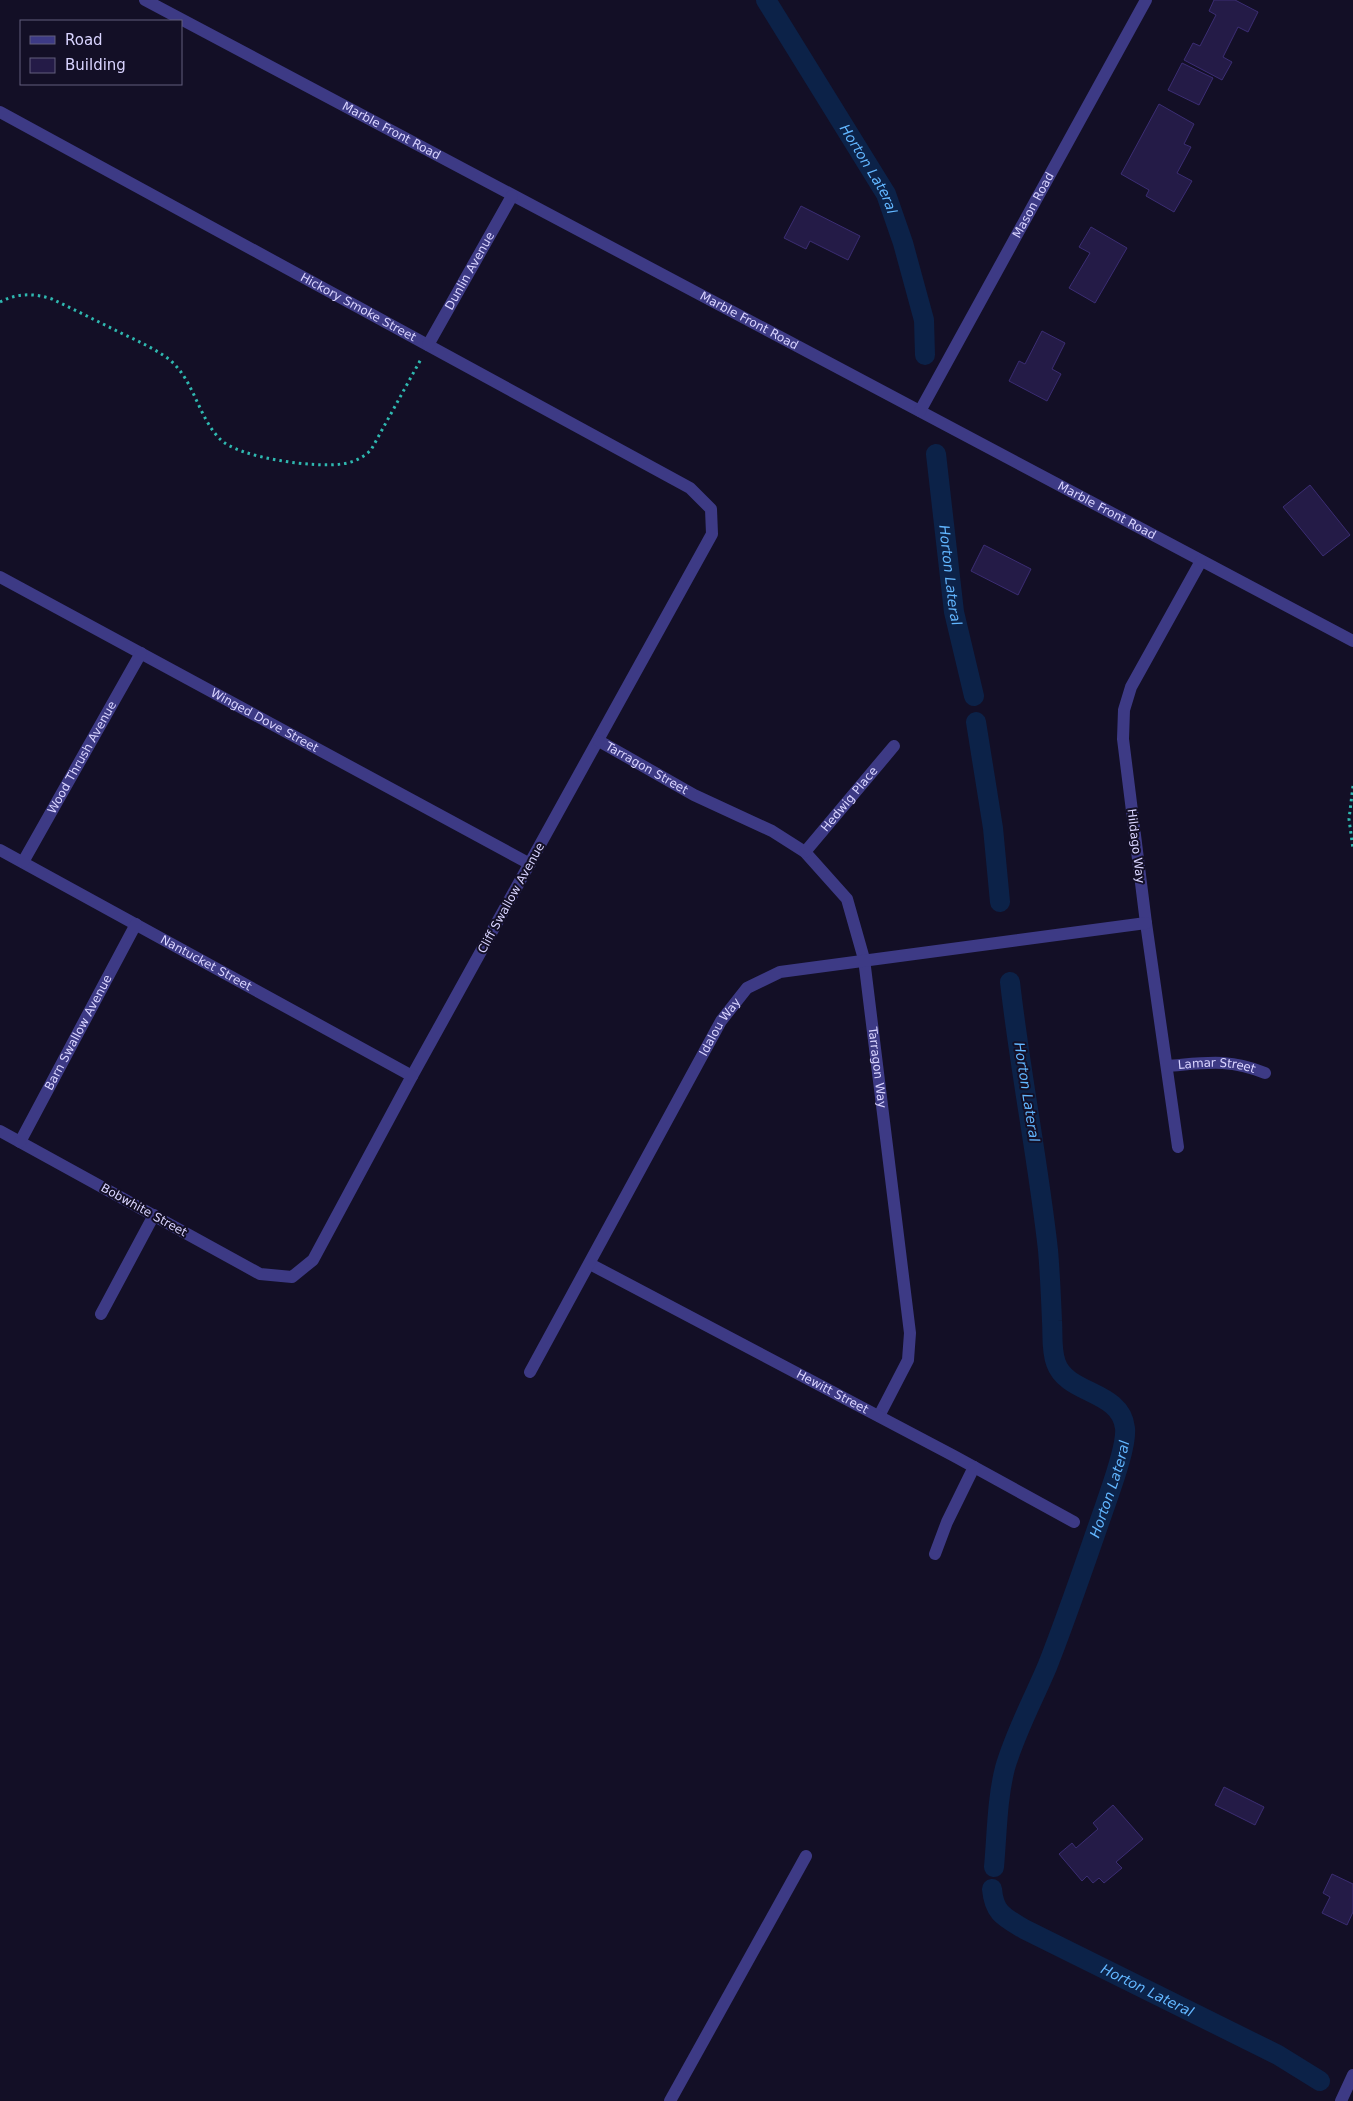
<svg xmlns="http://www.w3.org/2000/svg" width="1353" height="2101" font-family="'DejaVu Sans',sans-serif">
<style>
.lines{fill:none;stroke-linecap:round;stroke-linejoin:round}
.canal{stroke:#0c2248;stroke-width:20}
.building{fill:#241b47;stroke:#3b2d73}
.path{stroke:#2fb8b0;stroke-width:3;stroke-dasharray:2.5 4;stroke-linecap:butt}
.minor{stroke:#3d3a85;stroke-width:12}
.labels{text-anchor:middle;stroke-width:4;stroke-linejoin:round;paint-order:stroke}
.street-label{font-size:12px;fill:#d9d4ff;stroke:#130f26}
.water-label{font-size:14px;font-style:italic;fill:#62b6ff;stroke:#130f26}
</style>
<rect width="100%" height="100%" fill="#130f26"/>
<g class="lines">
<g class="canal">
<path id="s1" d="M766 0 886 194 903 243 924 320 925 355"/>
<path id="s2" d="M936 454 954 612 974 696"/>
<path d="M976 722 993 828 1000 902"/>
<path id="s3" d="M994 1867C997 1834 997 1799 1005 1768 1015 1733 1033 1700 1047 1667 1068 1614 1086 1560 1105 1506 1111 1488 1127 1446 1125 1428 1121 1390 1067 1395 1056 1363 1051 1350 1053 1334 1052 1321 1051 1297 1050 1273 1048 1250 1038 1160 1020 1071 1010 982"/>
<path id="s4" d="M992 1889C994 1913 1004 1917 1024 1929L1278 2055 1320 2081"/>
</g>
</g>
<g class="building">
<path d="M1214 0H1235L1258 12 1248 32 1238 27 1223 57 1232 62 1222 80 1184 60 1193 43 1200 46 1216 15 1209 11Z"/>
<path d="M1182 63 1213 78 1199 105 1168 90Z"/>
<path d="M1159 104 1194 124 1184 144 1191 147 1177 173 1192 181 1174 212 1146 196 1149 190 1121 174Z"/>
<path d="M801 206 860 236 848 260 810 241 806 249 784 238Z"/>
<path d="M1091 227 1127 248 1095 303 1069 288 1090 253 1079 247Z"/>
<path d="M1042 331 1065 343 1052 369 1061 374 1047 401 1009 381 1019 361 1025 364Z"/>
<path d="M1310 485 1350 535 1323 556 1283 507Z"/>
<path d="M984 545 1031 569 1018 595 971 571Z"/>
<path d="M1224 1787 1264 1807 1255 1825 1215 1805Z"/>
<path d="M1113 1805 1143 1839 1116 1862 1122 1868 1104 1883 1099 1878 1093 1883 1087 1876 1082 1881 1059 1854 1072 1843 1076 1848 1098 1829 1093 1823Z"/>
<path d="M1332 1874 1353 1884V1912L1347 1925 1322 1913 1330 1897 1323 1893Z"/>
</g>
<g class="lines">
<g class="path">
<path d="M0 302C17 293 34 293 52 299 75 310 99 322 123 334 138 341 153 348 166 357 194 377 197 416 220 439 238 458 315 468 341 464 352 463 363 458 371 450L421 359"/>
<path d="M1353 786 1349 819 1353 849"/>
</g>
<g class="minor">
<path id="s5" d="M145 0 1353 641"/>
<path id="s6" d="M0 112 690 488 711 509 712 534 412 1076 313 1260 292 1277 260 1274 0 1131"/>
<path id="s7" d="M428 345 512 196"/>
<path id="s8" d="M920 411 1146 0"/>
<path id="s9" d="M0 577 530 864"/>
<path id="s10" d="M599 741 694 795 772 831 805 852 847 899 864 959 910 1333 908 1360 879 1416"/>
<path id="s11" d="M0 850 412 1076"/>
<path id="s12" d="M805 852 894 746"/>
<path id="s13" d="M23 862 141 653"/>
<path id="s14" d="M1167 1066C1205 1063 1228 1058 1265 1073"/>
<path id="s15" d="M20 1142 136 924"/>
<path d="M1178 1147 1146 923 1123 739 1124 710 1131 687 1201 561"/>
<path id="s16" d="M590 1264 954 1456 1074 1522"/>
<path d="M101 1314 154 1215"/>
<path id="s17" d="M530 1372 721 1021 747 988 780 972 1146 923"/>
<path d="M935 1554 947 1522 974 1467"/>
<path d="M670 2101 806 1856"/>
<path d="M1341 2101 1353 2075"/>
</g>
</g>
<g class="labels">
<g class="street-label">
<text dy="4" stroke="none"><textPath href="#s5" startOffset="279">Marble Front Road</textPath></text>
<text dy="4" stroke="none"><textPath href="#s8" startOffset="235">Mason Road</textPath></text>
<text dy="4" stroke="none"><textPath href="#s7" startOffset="85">Dunlin Avenue</textPath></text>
<text dy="4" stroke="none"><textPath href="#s6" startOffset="408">Hickory Smoke Street</textPath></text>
<text dy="4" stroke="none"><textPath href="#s5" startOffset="684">Marble Front Road</textPath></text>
<text dy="4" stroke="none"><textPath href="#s5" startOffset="1089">Marble Front Road</textPath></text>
<text dy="4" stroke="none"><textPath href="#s9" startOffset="301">Winged Dove Street</textPath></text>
<text dy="4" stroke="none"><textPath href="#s13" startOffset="120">Wood Thrush Avenue</textPath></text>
<text dy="4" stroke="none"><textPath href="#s10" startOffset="55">Tarragon Street</textPath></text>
<text dy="4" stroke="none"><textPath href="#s12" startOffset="69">Hedwig Place</textPath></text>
<text transform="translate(1136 846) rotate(83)" y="4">Hildago Way</text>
<text transform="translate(511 898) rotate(-61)" y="4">Cliff Swallow Avenue</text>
<text dy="4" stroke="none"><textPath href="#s11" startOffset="235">Nantucket Street</textPath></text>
<text dy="4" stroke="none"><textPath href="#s17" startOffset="394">Idalou Way</textPath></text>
<text dy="4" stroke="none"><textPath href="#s15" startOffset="124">Barn Swallow Avenue</textPath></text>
<text dy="4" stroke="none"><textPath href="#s10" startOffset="469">Tarragon Way</textPath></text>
<text dy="4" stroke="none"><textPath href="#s14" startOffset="50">Lamar Street</textPath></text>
<text transform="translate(144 1210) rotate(29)" y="4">Bobwhite Street</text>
<text dy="4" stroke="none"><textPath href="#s16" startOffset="274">Hewitt Street</textPath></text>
</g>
<g class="water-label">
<text dy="5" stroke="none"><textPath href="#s1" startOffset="198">Horton Lateral</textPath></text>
<text dy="5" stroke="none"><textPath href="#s2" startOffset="122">Horton Lateral</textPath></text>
<text transform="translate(1027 1092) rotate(81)" y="5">Horton Lateral</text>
<text dy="5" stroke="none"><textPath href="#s3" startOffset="398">Horton Lateral</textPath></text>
<text dy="5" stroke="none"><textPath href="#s4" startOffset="192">Horton Lateral</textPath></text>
</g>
</g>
<rect x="20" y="20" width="162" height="65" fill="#130f26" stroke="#625e7d"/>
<rect x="30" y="36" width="25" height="8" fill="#3d3a85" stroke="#625e7d"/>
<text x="65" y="45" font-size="15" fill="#d9d4ff">Road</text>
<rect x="30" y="58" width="25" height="15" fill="#241b47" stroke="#625e7d"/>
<text x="65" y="70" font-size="15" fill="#d9d4ff">Building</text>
</svg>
